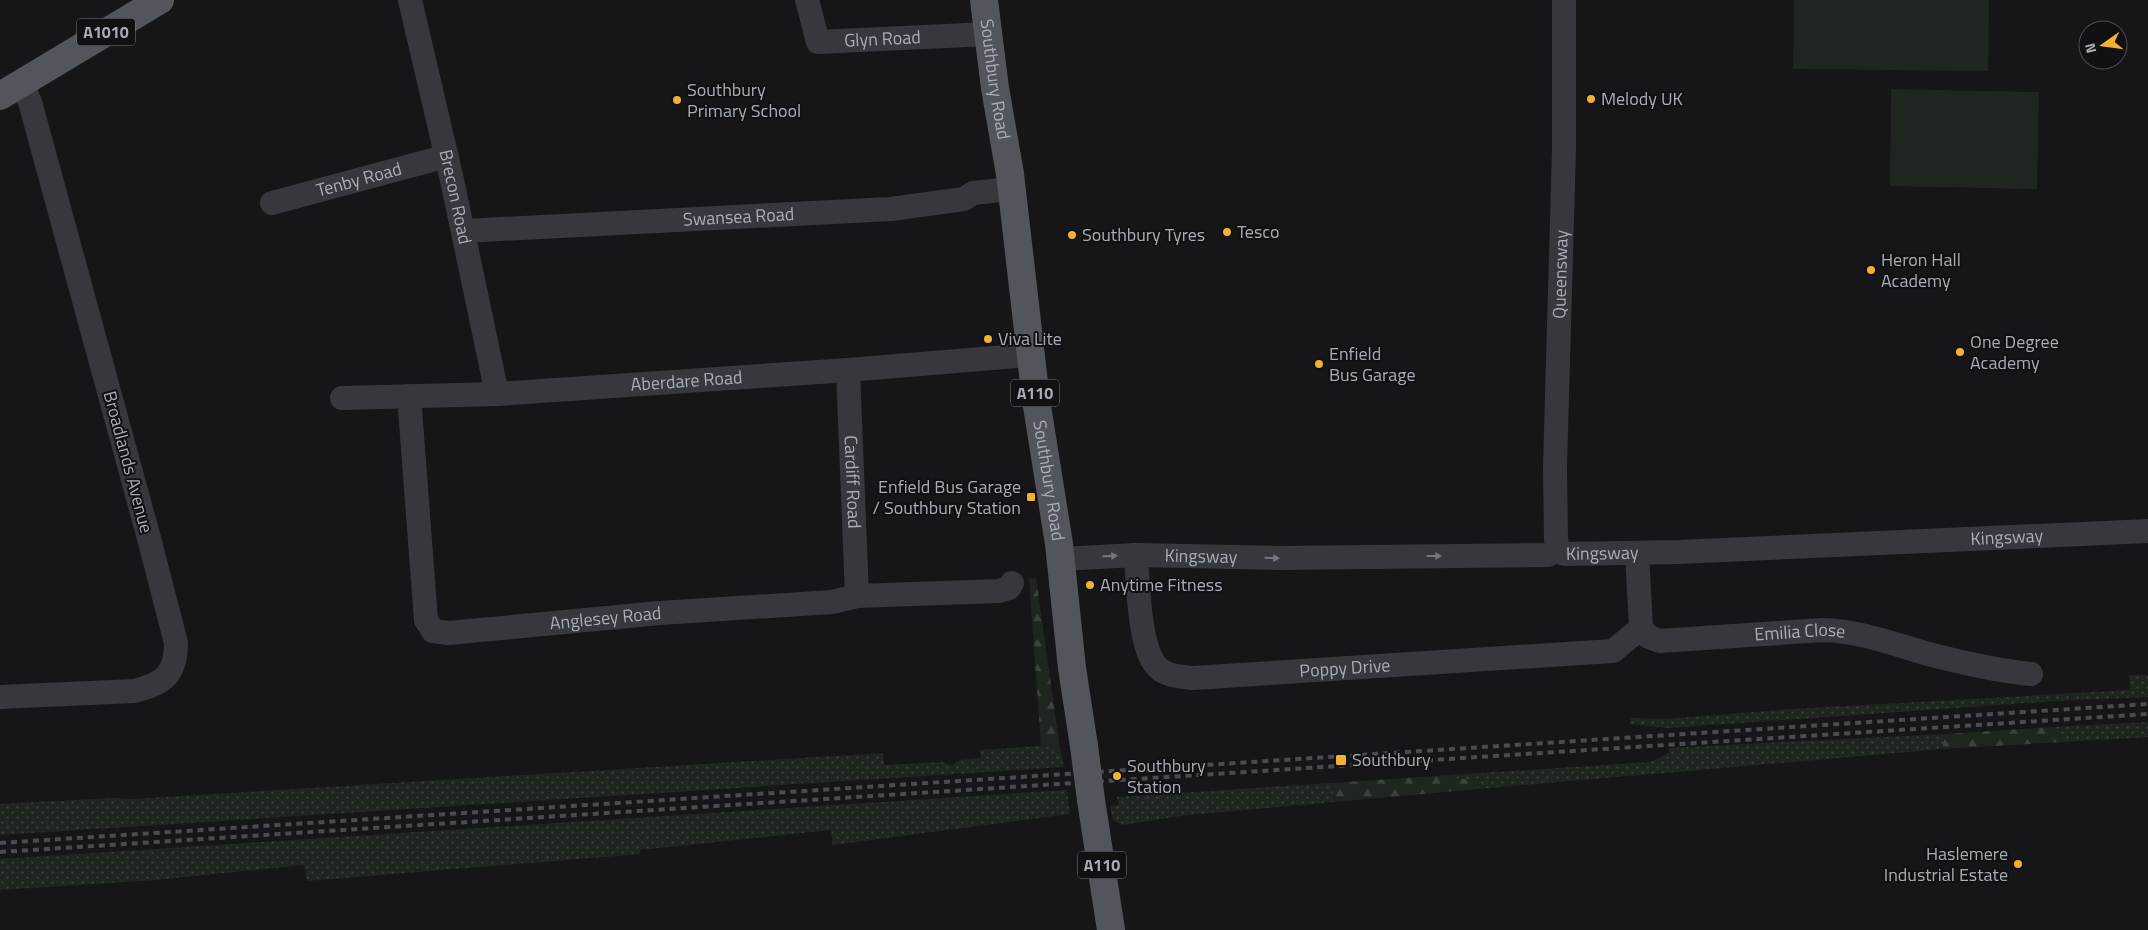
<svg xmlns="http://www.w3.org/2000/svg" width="2148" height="930" font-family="'Titillium Web',sans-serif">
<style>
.green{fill:url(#green-dots)}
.forest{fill:url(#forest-firs)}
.pitch{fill:#1e261f}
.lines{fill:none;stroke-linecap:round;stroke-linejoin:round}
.minor{stroke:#37383d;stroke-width:24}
.major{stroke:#53555c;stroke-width:28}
.rail{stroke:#4a4c52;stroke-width:4;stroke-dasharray:6 5;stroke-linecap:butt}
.major-bridge{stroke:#53555c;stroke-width:28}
.oneway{fill:#757881}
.poi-dot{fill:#f2b134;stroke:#111113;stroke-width:2}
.labels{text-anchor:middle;stroke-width:4;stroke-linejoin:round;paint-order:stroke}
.shield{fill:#111113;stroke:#7b7e86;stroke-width:1}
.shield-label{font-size:16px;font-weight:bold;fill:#a8adb8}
.street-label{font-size:18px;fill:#a8adb8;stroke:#111113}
.poi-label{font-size:18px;fill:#a8adb8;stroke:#111113;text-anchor:start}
</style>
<defs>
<pattern id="green-dots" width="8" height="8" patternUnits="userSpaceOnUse" patternTransform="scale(1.25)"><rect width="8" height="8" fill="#1e261f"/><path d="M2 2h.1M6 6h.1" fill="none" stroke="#3c433d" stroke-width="1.8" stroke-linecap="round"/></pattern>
<pattern id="forest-firs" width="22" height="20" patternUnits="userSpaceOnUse" patternTransform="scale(1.25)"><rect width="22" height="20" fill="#1e261f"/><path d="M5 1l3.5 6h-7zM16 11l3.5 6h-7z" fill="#3c433d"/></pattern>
</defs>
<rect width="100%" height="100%" fill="#161618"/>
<g class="green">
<path d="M2129 675H2148V697L2056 701 1669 728 1630 724 1631 718 1667 719 1793 709 2130 690Z"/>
<path d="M2148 722V737L2063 742 2053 727Z"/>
<path d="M1945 734 1942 749 1478 789 1477 779H1460L1449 775 1651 762 1669 753V748Z"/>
<path d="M1041 746 1060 749 1064 767 0 835V804L113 798 132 799 883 753 884 765 942 762 951 766 961 760 981 758 980 750Z"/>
<path d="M1332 783 1334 802 1187 815 1122 825 1113 820 1110 806 1119 805 1117 797Z"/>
<path d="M1067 790 1070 814 833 845 831 830 640 850V854L307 881 304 865 156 880 0 890V859Z"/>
</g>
<g class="forest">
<path d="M1036 578 1060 749 1041 746 1029 579Z"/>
<path d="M2053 727 2063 742 1942 749 1945 734Z"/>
<path d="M1449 775 1460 779H1477L1478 789 1334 802 1332 783Z"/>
</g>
<g class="pitch">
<path d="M1794 0H1989L1988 71 1793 69Z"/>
<path d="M1891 89 2039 92 2037 189 1890 186Z"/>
</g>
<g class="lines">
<g class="minor">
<path id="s1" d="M410 0 452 180 497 394"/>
<path id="s2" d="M807 0 818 42 989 34"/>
<path id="s3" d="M272 203 447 156"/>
<path id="s4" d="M463 231 891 209 964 199 973 193 1011 189"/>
<path id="s5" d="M848 370 857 596"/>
<path id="s6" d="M409 396 426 620 433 631 449 633 660 613 832 602 857 596 999 591 1009 588 1012 583"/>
<path id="s7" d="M342 398 497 394 848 370 1031 355"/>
<path id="s8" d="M1558 549 1564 554 1680 552 2148 531"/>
<path id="s9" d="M1558 549 1556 539 1555 467 1564 149V0"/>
<path id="s10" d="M1637 554 1641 628 1649 637 1660 641 1823 630C1861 631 1896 645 1932 655 1964 663 1998 671 2031 674"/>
<path id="s11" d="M1136 555C1138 583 1139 641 1154 663 1162 676 1180 677 1193 678L1613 651 1641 628"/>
<path id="s12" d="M1061 559 1136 555 1279 558 1548 555 1558 549"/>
<path d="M0 697 134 691C164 684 176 674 176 643L150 542 30 102 21 83"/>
</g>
<g class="major">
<path id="s13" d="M984 0 995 88 1010 174 1036 400 1059 544 1072 668 1084 746"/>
<path d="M0 96 160 0"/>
<path d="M1091 800 1111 930"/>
</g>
<g class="rail">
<path d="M0 843 2148 704"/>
<path d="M0 852 2148 714"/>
</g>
<path class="major-bridge" d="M1084 746 1091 800"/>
</g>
<defs><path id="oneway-solid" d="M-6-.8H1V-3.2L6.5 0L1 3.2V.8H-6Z" transform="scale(1.25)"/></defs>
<g class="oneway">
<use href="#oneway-solid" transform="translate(1110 556) rotate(-2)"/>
<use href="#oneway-solid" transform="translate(1434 556)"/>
<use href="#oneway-solid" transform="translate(1272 558) rotate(1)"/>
</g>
<g class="poi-dot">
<circle cx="1591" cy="99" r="5"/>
<circle cx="677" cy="100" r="5"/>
<circle cx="1227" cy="232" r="5"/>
<circle cx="1072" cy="235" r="5"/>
<circle cx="1871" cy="270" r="5"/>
<circle cx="988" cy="339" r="5"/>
<circle cx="1960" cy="352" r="5"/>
<circle cx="1319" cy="364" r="5"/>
<rect x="1026" y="492" width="10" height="10" rx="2.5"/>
<circle cx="1090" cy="585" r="5"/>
<rect x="1335" y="754" width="12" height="12" rx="2.5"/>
<circle cx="1117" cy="776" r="5"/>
<circle cx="2018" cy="864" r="5"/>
</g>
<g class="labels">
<g class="shield">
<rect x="77" y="18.5" width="58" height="27" rx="4"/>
<rect x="1011" y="379.5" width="48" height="27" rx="4"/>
<rect x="1078" y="851.5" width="48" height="27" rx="4"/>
</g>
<g class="shield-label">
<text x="106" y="38">A1010</text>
<text x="1035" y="399">A110</text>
<text x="1102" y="871">A110</text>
</g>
<g class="street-label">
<text dy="6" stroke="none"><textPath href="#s2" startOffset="108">Glyn Road</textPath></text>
<text dy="6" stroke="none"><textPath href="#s13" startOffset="80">Southbury Road</textPath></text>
<text dy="6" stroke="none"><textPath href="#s3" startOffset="90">Tenby Road</textPath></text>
<text dy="6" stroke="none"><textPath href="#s1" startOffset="202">Brecon Road</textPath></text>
<text dy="6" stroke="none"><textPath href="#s4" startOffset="276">Swansea Road</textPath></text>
<text dy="6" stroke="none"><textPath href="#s9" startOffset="275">Queensway</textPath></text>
<text dy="6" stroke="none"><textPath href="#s7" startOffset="345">Aberdare Road</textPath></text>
<text transform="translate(128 462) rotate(75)" y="6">Broadlands Avenue</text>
<text dy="6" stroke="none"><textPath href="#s13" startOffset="485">Southbury Road</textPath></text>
<text dy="6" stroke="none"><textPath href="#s5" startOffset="112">Cardiff Road</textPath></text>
<text dy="6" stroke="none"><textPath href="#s8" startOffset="451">Kingsway</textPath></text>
<text dy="6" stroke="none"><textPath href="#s8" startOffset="46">Kingsway</textPath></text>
<text dy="6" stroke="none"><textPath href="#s12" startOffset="140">Kingsway</textPath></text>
<text dy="6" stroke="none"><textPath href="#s6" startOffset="411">Anglesey Road</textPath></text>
<text dy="6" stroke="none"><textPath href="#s10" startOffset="238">Emilia Close</textPath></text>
<text dy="6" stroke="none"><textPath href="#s11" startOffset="306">Poppy Drive</textPath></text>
</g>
<g class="poi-label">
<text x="687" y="96">Southbury<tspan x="687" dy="21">Primary School</tspan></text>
<text x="1601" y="105">Melody UK</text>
<text x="1237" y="238">Tesco</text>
<text x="1082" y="241">Southbury Tyres</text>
<text x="1881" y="266">Heron Hall<tspan x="1881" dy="21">Academy</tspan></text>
<text x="998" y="345">Viva Lite</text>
<text x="1970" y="348">One Degree<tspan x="1970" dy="21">Academy</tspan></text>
<text x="1329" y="360">Enfield<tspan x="1329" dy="21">Bus Garage</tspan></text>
<text x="1021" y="493" text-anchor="end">Enfield Bus Garage<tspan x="1021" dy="21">/ Southbury Station</tspan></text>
<text x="1100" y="591">Anytime Fitness</text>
<text x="1352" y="766">Southbury</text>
<text x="1127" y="772">Southbury<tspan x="1127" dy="21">Station</tspan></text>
<text x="2008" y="860" text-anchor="end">Haslemere<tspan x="2008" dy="21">Industrial Estate</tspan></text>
</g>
</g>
<g transform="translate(2103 45) rotate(256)"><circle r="24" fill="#111113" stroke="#4d4f55"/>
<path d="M0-4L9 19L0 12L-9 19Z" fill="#f2b134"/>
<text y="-8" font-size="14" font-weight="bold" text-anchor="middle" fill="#a8adb8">N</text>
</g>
</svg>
